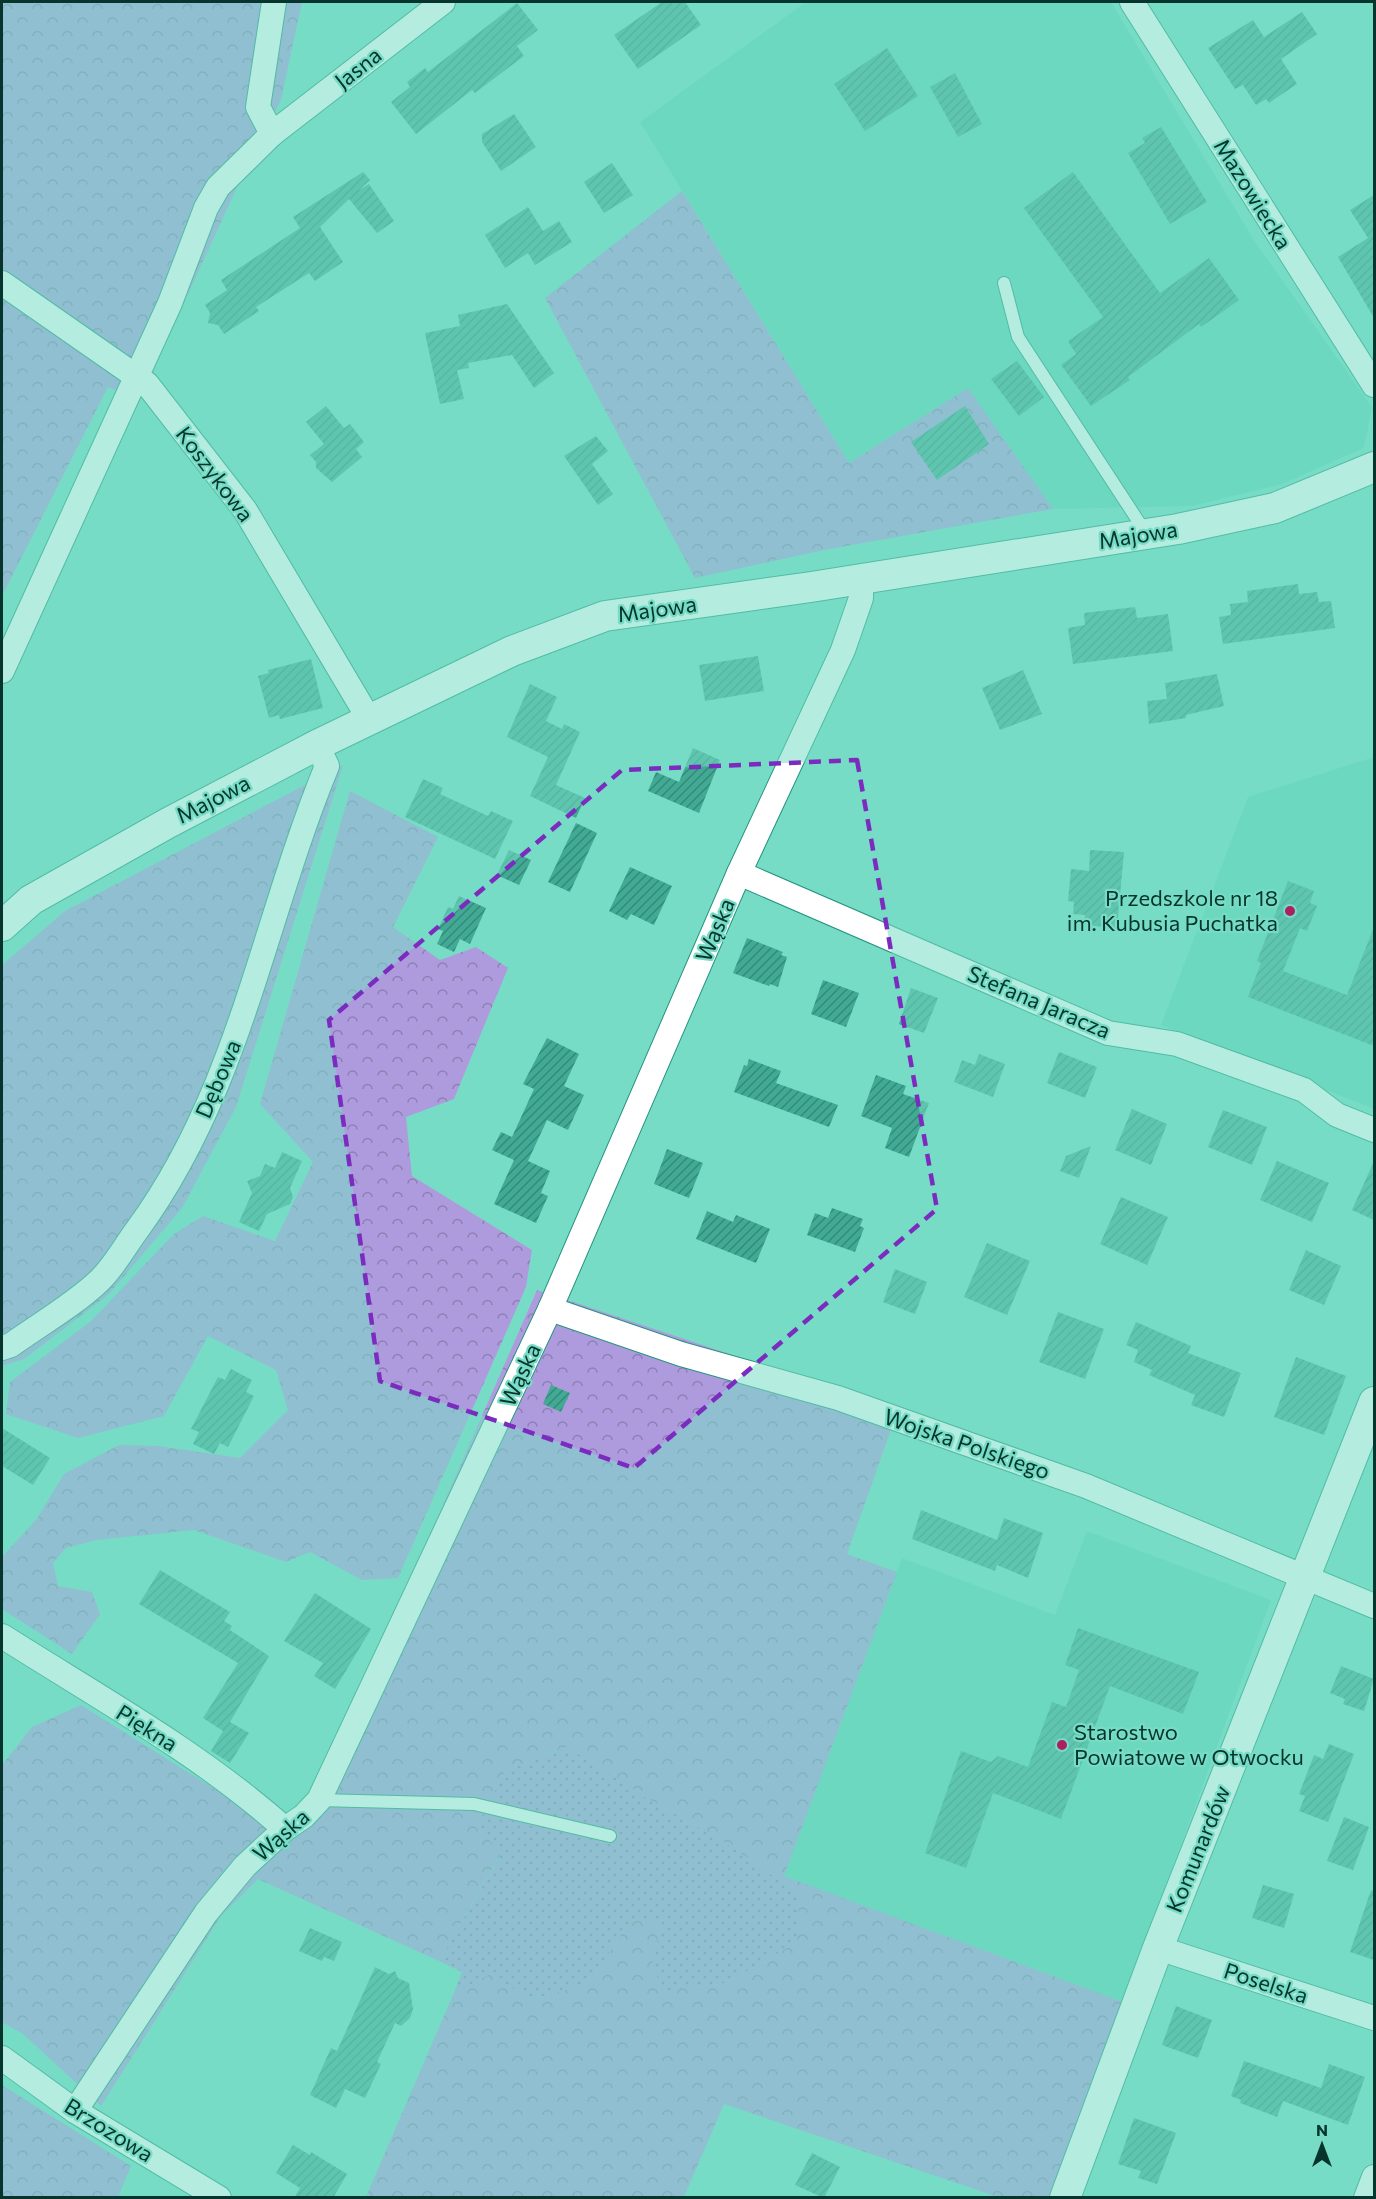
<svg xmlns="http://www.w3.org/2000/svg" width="1376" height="2199" font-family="Commissioner,sans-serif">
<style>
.built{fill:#60d3ba}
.grass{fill:url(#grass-dots)}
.forest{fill:url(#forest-crowns)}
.building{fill:url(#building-hatch)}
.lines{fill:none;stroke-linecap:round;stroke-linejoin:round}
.service-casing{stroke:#26947f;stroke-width:14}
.minor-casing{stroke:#26947f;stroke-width:26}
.tertiary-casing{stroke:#26947f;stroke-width:32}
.service{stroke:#fff;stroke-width:12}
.minor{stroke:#fff;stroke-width:24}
.tertiary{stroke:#fff;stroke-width:30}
.marked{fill:none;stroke:#7b2cbf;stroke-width:4.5;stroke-dasharray:12 8;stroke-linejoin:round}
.poi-dot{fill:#aa2063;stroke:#77dcc5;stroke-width:2}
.labels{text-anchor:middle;stroke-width:4.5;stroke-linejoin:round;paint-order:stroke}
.street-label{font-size:22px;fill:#07352d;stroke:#77dcc5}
.poi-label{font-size:22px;fill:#07352d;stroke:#77dcc5;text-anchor:end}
</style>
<defs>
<pattern id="grass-dots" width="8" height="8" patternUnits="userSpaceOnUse" patternTransform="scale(1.5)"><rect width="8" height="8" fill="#ae9bde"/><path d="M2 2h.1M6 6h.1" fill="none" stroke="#8c7fb4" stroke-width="1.8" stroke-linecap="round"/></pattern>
<pattern id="forest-crowns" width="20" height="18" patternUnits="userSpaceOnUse" patternTransform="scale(1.5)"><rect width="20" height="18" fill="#ae9bde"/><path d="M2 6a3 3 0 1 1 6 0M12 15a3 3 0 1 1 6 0" fill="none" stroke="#8c7fb4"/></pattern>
<pattern id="building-hatch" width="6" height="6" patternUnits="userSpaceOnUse" patternTransform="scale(1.5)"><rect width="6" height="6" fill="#41a994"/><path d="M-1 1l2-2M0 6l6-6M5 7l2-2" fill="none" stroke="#348a79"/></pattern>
</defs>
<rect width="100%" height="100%" fill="#77dcc5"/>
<g class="built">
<path d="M806 2H1111L1255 242 1372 407 1364 448 1282 484 1192 506 1053 509 968 389 849 463 640 122Z"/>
<path d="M1374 757V1109L1161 1025 1248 797Z"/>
<path d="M1087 1531 1271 1600 1117 2018 778 1891 902 1558 1055 1615Z"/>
</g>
<path class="grass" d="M568 1747 650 1800 720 1839 799 1894 797 1942 727 1983 662 1991 652 1964 662 1919 630 1921 589 1983 531 2000 490 1974 453 1995 462 1972 439 1961 500 1856 478 1824 505 1771Z"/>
<g class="forest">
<path d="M2 2H302L281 100 254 150 139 401 108 387 2 596Z"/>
<path d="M682 191 849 463 968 388 1053 509 824 550 695 578 545 298Z"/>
<path d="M343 765 236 1107 182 1208 108 1295 24 1359 2 1366V965L65 911Z"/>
<path d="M350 791 438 837 393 927 440 960 476 947 508 968 454 1099 406 1117 412 1176 532 1250 526 1287 398 1578 362 1580 310 1552 286 1562 194 1530 96 1540 66 1548 53 1563 58 1586 92 1592 100 1614 72 1654 2 1609V1557L36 1520 64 1474 119 1445 158 1446 240 1458 288 1410 276 1370 208 1336 164 1416 78 1438 6 1414 10 1382 90 1322 174 1234 203 1216 275 1241 313 1162 260 1104Z"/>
<path d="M537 1290 898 1410 847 1554 897 1572 784 1876 1136 2007 1073 2197H998L724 2104 684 2197H366L453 1995 490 1974 531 2000 589 1983 630 1921 662 1918 652 1964 662 1991 727 1983 797 1942 799 1894 720 1839 650 1800 567 1747 505 1771 478 1824 500 1855 439 1961 258 1879 221 1916 101 2106 23 2034 2 2022V1765L32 1727 81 1705 245 1808 308 1814Z"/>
<path d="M2 2085 131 2166 118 2197H2Z"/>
</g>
<g class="building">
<path d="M662 2H685L701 25 638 69 614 35Z"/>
<path d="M517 3 538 30 517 46 524 56 475 93 472 90 416 134 391 102 410 87 407 82 425 68 428 72Z"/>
<path d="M1302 12 1317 34 1281 59 1297 84 1269 103 1266 99 1256 105 1243 85 1235 89 1208 48 1253 20 1264 37Z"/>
<path d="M887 48 918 96 865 131 834 84Z"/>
<path d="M955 73 982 124 958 137 930 87Z"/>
<path d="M514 114 536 147 501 171 482 142V134Z"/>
<path d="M1161 127 1207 202 1170 224 1128 153 1145 143 1142 138Z"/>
<path d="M612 163 633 195 604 213 584 182Z"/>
<path d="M363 172 370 180 359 190 369 184 394 221 377 233 349 199 320 227 343 262 315 281 309 273 256 307 259 311 224 334 218 325 208 323 210 313 205 305 227 290 221 280 300 228 293 217Z"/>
<path d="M1073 172 1160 293 1209 258 1239 300 1201 327 1199 324 1128 377 1130 380 1091 406 1061 365 1076 354 1068 341 1103 317 1024 208Z"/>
<path d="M1374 195V318L1338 257 1368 238 1350 210Z"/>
<path d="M528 207 543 231 559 221 572 242 535 265 528 253 505 268 485 235Z"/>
<path d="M507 304 554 373 534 388 512 355 468 363 469 368 457 370 464 399 440 404 425 333 460 326 458 315Z"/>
<path d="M1017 361 1044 397 1019 416 991 379Z"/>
<path d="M326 406 344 428 350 424 364 442 356 449 362 457 332 482 316 468V462L310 455 324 444 306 422Z"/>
<path d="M965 406 989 444 937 480 911 442Z"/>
<path d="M596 436 608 451 592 464 613 494 598 505 564 456Z"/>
<path d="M1298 584 1299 594 1317 592 1319 602 1331 601 1335 628 1223 644 1219 617 1231 615 1230 604 1248 602 1247 591Z"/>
<path d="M1135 607 1137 618 1168 614 1173 651 1073 664 1068 628 1085 625 1084 613Z"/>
<path d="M758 656 764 691 705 701 699 665Z"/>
<path d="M311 659 323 708 280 719 279 715 269 718 258 676 269 673 268 670Z"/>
<path d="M1023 670 1042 714 1000 730 982 688Z"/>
<path d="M1217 674 1224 706 1186 715V718L1149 724 1147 701 1167 699 1165 683Z"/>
<path d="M530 684 557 697 546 721 562 729 564 724 580 732 556 785 585 798 576 818 530 796 548 757 507 737Z"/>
<path d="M693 748 720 760 699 813 648 791 656 772 679 782Z"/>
<path d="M423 779 443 788 440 794 488 816 491 811 513 821 495 859 405 817Z"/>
<path d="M576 823 597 833 570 892 548 882Z"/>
<path d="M509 850 531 860 519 885 497 875Z"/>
<path d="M1090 850 1124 852 1117 928 1084 925 1085 915 1073 914 1074 902 1068 901 1071 869 1089 871Z"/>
<path d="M630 867 672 886 654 925 631 914 627 920 609 911Z"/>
<path d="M1288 881 1314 891 1310 903 1317 906 1307 931 1300 928 1283 971 1347 995 1374 927V1046L1248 997 1261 963 1257 961Z"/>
<path d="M459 896 486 908 470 944 460 939 454 952 437 944 443 931 438 929 448 907 453 909Z"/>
<path d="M747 938 783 952 781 955 787 957 778 987 770 984 769 986 733 973Z"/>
<path d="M823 980 859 993 846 1027 811 1014Z"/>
<path d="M911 988 938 998 924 1033 899 1024Z"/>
<path d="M547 1038 579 1054 564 1086 584 1095 568 1130 547 1120 528 1161 550 1171 541 1193 548 1196 536 1223 494 1204 514 1160 492 1150 501 1132 512 1137 534 1089 523 1084Z"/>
<path d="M1059 1052 1097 1067 1085 1098 1047 1083Z"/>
<path d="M979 1054 1005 1064 993 1097 954 1082 962 1060 975 1065Z"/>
<path d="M749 1059 781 1071 776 1083 838 1105 829 1127 734 1092 744 1065 747 1066Z"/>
<path d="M876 1075 906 1086 903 1094 929 1103 909 1157 885 1148 892 1128 861 1116Z"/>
<path d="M1132 1109 1167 1124 1151 1165 1115 1150Z"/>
<path d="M1223 1110 1267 1127 1252 1165 1208 1147Z"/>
<path d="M1091 1146 1079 1178 1060 1171 1066 1156Z"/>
<path d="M667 1149 703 1163 689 1198 654 1184Z"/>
<path d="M282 1152 302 1161 290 1188 293 1197 290 1204 267 1214 259 1231 239 1222 252 1193 247 1181 260 1176 265 1164 275 1168Z"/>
<path d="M1277 1161 1329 1183 1312 1222 1260 1200Z"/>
<path d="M1374 1161V1220L1352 1210Z"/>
<path d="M1121 1197 1168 1217 1147 1265 1100 1244Z"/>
<path d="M832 1208 863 1219 860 1226 864 1228 855 1252 807 1235 815 1213 828 1218Z"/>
<path d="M707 1211 733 1222 736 1215 770 1229 756 1263 696 1239Z"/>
<path d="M987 1243 1030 1261 1007 1315 964 1297Z"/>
<path d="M1306 1250 1341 1266 1324 1305 1289 1290Z"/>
<path d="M895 1269 927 1282 915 1314 883 1302Z"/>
<path d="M1058 1312 1104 1329 1085 1379 1039 1362Z"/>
<path d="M1136 1322 1191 1346 1188 1353 1241 1373 1224 1417 1191 1405 1195 1395 1149 1375 1152 1370 1134 1362 1138 1350 1126 1345Z"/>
<path d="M1296 1357 1346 1376 1324 1435 1274 1417Z"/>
<path d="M231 1369 252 1380 246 1392 254 1396 228 1447 220 1443 214 1454 193 1444 199 1432 191 1429 218 1377 225 1380Z"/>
<path d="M551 1385 570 1393 561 1412 543 1404Z"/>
<path d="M2 1428 50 1458 33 1485 2 1466Z"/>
<path d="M921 1510 997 1540 1004 1518 1043 1533 1028 1578 997 1565 995 1571 912 1539Z"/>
<path d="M160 1570 230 1612 224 1621 232 1626 230 1630 269 1656 230 1722 249 1733 230 1763 211 1751 223 1731 203 1718 238 1663 139 1604Z"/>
<path d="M315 1593 371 1629 335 1689 314 1676 323 1663 284 1641Z"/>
<path d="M1078 1628 1199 1672 1183 1714 1110 1686 1061 1819 993 1793 966 1868 925 1853 961 1751 991 1762 998 1756 1028 1767 1052 1702 1066 1707 1079 1670 1065 1665Z"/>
<path d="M1341 1666 1374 1679 1364 1711 1343 1704 1345 1699 1330 1693Z"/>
<path d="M1329 1744 1354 1754 1328 1822 1299 1811 1305 1796 1299 1794 1314 1755 1323 1759Z"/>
<path d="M1344 1817 1369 1827 1353 1870 1327 1861Z"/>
<path d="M1263 1885 1294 1894 1284 1928 1252 1918Z"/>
<path d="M1371 1890 1374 1891V1960L1350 1952Z"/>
<path d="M310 1928 342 1942 334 1961 324 1957 322 1961 299 1951Z"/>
<path d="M375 1967 389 1974 395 1971 398 1978 409 1983 413 2009 410 2018 401 2026 395 2023 377 2062 381 2064 365 2098 345 2089 336 2108 310 2095 331 2048 337 2051Z"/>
<path d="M1176 2006 1212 2020 1198 2058 1162 2045Z"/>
<path d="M1244 2061 1321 2088 1329 2064 1365 2077 1348 2125 1283 2101 1277 2117 1240 2103 1241 2100 1231 2096Z"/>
<path d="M1134 2118 1176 2133 1157 2184 1138 2178 1141 2171 1118 2164Z"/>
<path d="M293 2145 310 2155 311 2152 347 2174 333 2198H294L300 2188 276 2173Z"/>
<path d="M812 2153 840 2167 824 2198 795 2185Z"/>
</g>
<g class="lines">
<g class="service-casing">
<g id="service">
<path d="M1004 283 1018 337 1146 533"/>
<path d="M319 1800 474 1804 610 1836"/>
</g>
</g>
<g class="minor-casing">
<g id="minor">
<path d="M1132 2 1374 385"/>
<path d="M272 134 258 107 274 2"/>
<path d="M2 283 147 384 245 510 369 719"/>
<path d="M2 671 170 303 206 208 218 187 272 134 443 2"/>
<path d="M739 873 1108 1033 1177 1044 1304 1090 1337 1115 1374 1130"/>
<path d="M550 1309 681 1354 838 1398 1086 1486 1374 1606"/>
<path d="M2 1348 11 1345C39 1325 75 1304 99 1281 114 1267 125 1246 137 1230 240 1089 262 924 327 766L317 745"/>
<path d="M2 1636C98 1697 200 1753 285 1829"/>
<path d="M1158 1948 1374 2018"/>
<path d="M2 2058 75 2111 219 2198"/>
<path d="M75 2111 206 1913 245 1866 285 1829 304 1816 319 1800 550 1309 739 873 843 650 861 598V579"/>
<path d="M1366 2198 1374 2177"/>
</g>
</g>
<g class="tertiary-casing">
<g id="tertiary">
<path d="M2 926 31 900 168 823 317 745 512 651 605 616 811 587 1178 529 1275 508 1374 467"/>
<path d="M1065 2198 1158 1948 1374 1402"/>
</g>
</g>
<use href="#service" class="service"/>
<use href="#minor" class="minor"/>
<use href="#tertiary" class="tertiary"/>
</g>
<path d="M0 0H1376V2199H0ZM857 760 937 1209 634 1468 380 1381 329 1020 622 770Z" fill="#77dcc5" fill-opacity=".55" fill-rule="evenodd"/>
<path class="marked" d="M857 760 937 1209 634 1468 380 1381 329 1020 622 770Z"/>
<g class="poi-dot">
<circle cx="1290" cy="911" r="6"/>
<circle cx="1062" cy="1745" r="6"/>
</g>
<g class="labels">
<g class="street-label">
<text transform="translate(358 68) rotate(-38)" y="8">Jasna</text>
<text transform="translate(1253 194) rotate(58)" y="8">Mazowiecka</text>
<text transform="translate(215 474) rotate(53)" y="8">Koszykowa</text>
<text transform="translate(1138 535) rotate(-9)" y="8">Majowa</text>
<text transform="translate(657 609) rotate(-8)" y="8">Majowa</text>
<text transform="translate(213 799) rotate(-27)" y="8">Majowa</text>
<text transform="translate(715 930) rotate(-67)" y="8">Wąska</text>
<text transform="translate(1039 1002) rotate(23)" y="8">Stefana Jaracza</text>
<text transform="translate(218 1079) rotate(-67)" y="8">Dębowa</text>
<text transform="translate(520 1375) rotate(-65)" y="8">Wąska</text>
<text transform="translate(967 1444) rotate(19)" y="8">Wojska Polskiego</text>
<text transform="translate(147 1728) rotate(32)" y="8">Piękna</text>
<text transform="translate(281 1835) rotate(-41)" y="8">Wąska</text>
<text transform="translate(1198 1849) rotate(-68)" y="8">Komunardów</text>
<text transform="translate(1266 1983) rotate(18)" y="8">Poselska</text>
<text transform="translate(109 2130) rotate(32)" y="8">Brzozowa</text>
</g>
<g class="poi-label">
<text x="1278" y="906">Przedszkole nr 18<tspan x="1278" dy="25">im. Kubusia Puchatka</tspan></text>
<text x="1074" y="1740" text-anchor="start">Starostwo<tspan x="1074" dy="25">Powiatowe w Otwocku</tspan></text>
</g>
</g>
<rect width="1376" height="2199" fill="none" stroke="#07352d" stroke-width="6"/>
<g transform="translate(1322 2145)" stroke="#77dcc5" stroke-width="4.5" paint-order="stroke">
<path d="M0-4.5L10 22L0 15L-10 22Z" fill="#07352d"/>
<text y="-9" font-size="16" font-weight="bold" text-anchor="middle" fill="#07352d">N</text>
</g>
</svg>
